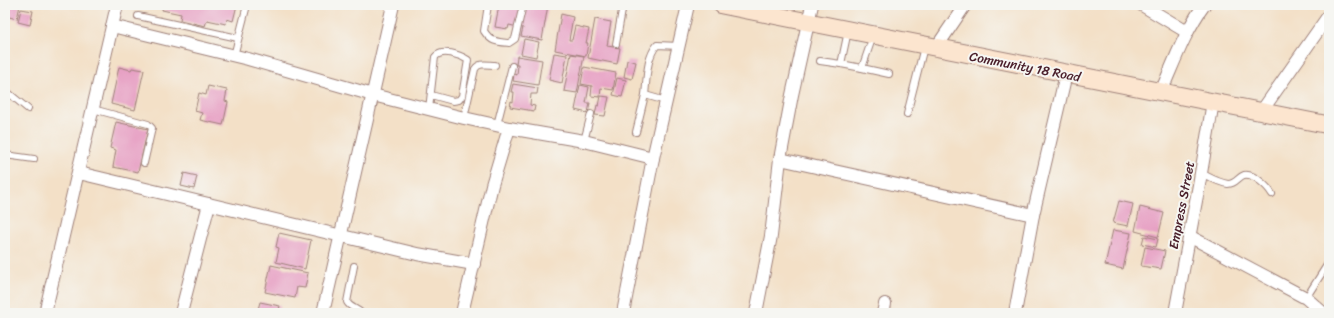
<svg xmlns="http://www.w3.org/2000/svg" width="1334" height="318" font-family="Sriracha,sans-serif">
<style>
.building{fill:#e7a1c4}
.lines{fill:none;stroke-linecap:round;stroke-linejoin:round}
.lane-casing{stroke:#9e8079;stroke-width:8}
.street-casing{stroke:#9e8079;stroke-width:14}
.secondary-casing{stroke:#9e8079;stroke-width:19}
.lane{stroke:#fff;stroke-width:6}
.street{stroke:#fff;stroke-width:12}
.secondary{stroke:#fce5cf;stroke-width:17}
.labels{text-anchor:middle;stroke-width:4;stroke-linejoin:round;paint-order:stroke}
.street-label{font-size:13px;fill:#4a1f2b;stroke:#f6f6f2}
</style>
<rect width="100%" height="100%" fill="#f6f6f2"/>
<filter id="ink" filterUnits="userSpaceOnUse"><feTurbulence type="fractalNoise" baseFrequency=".025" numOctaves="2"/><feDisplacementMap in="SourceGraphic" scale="8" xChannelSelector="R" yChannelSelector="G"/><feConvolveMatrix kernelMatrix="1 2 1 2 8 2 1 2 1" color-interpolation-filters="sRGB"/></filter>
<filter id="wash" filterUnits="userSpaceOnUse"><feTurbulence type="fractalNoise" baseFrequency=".012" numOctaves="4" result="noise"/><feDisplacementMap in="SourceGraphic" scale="16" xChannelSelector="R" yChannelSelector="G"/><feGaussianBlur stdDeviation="0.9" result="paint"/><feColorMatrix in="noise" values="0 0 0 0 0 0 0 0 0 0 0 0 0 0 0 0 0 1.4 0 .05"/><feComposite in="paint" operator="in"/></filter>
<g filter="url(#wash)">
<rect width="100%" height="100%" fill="#f3e0c7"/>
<g id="blocks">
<g class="building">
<path d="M5 5H20L17 19 5 16Z"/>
<path d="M163 5H237L233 21 227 19 226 24 207 20 205 26 180 20 181 14 162 10Z"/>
<path d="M499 5H512V8L526 10V5H548L542 40 521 36 523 28 509 25 508 29 495 27Z"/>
<path d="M21 9 33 11 30 25 18 22Z"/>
<path d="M561 14 573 17 569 40H572L575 26 589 29 586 43H588L586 56 555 50Z"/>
<path d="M595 19 611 22 607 46 620 48 617 64 588 58Z"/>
<path d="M524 39 539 42 536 57 521 54Z"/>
<path d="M554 53 567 55 562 83 549 80Z"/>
<path d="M571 54 584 56 577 93 564 91Z"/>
<path d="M517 56 542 60 538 85 513 81 514 74 517 75 518 65H516Z"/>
<path d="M627 60 636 62 632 79 624 77Z"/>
<path d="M119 67 131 70 132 68 144 70 135 110 111 104Z"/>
<path d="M584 67 616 73 613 90 601 88 600 97 591 96 592 86 581 84Z"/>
<path d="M617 78 626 80 622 97 613 95Z"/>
<path d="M513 84 538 88 537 94H531L530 105 535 106 534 111 510 107 511 101 513 102 514 92H511Z"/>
<path d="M580 85 589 87 586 103H590L588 113 575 110Z"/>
<path d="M208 86 227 90 225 101 228 102 223 125 200 120 202 113 195 111 199 93 206 95Z"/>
<path d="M601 96 609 97 605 116 595 115 597 105 599 106Z"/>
<path d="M116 122 148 129 138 172 113 167 116 150 110 148Z"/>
<path d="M184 173 197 176 194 189 181 186Z"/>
<path d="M1119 201 1133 204 1128 226 1113 223Z"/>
<path d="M1140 207 1164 213 1158 237 1135 231Z"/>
<path d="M1113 230 1131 233 1123 269 1105 265Z"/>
<path d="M279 233 311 240 305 269 276 262 279 248 276 247Z"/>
<path d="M1144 236 1158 239 1156 247 1142 244Z"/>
<path d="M1145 247 1165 251 1161 269 1141 266Z"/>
<path d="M271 265 308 273 305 288 297 287 295 298 265 292Z"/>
<path d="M260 302 280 306 278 313H257Z"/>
</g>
</g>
</g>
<g filter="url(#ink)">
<use href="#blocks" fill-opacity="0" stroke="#9e8079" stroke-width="1"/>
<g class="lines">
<g class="lane-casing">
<g id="lane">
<path d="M488 5 484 31C491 42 497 42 509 43L515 39 523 5"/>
<path d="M138 16 238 38"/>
<path d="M848 31 841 64 862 68 873 36"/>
<path d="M616 44 623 5"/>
<path d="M234 56 247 5"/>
<path d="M820 61 841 64"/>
<path d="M862 68 889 74"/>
<path d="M5 90 28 109"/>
<path d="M645 95C647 79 646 58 657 45L679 46"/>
<path d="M93 109 148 124 152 128 144 163"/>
<path d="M429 109 435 57C442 48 460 55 468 60L462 96 459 100 453 101 431 95"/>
<path d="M907 114 924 47"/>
<path d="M464 118 475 69C479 62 488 65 495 65"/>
<path d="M497 125 512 66"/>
<path d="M636 132 645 95 666 101"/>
<path d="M584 141 591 114"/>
<path d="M5 155 34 159"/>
<path d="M1201 173C1209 177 1219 183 1228 184 1236 184 1238 177 1244 175 1254 173 1268 187 1272 194"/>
<path d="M354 266 347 302C350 308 357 308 361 313"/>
<path d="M1306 298 1329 262"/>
</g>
</g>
<g class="street-casing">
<g id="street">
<path d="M1142 5 1187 32"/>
<path d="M112 26 248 59 373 95 464 118 509 128 584 141 653 158"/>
<path d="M936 48 965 5"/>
<path d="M1161 92C1174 62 1185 31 1204 5"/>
<path d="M1261 112 1329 15"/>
<path d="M780 159 1033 215"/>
<path d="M79 173 417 254 474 264"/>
<path d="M1189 236 1306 298 1323 313"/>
<path d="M45 313 117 5"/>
<path d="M181 313 209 204"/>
<path d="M323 313 393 5"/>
<path d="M462 313 492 185 509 128"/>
<path d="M623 313 653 158 688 5"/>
<path d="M756 313 771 236 780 159 792 95 812 5"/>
<path d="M883 313 885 304"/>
<path d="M1015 313 1033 215 1066 74"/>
<path d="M1175 313 1199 185 1213 102"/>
</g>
</g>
<g class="secondary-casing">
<path id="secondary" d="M722 5 1329 125"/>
</g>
<use href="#lane" class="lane"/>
<use href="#street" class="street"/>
<use href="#secondary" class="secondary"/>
</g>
</g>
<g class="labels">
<g class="street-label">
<text transform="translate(1025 66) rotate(11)" y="5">Community 18 Road</text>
<text transform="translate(1181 205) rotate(-79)" y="5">Empress Street</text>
</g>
</g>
<rect width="1334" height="318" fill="none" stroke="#f6f6f2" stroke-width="20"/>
</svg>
